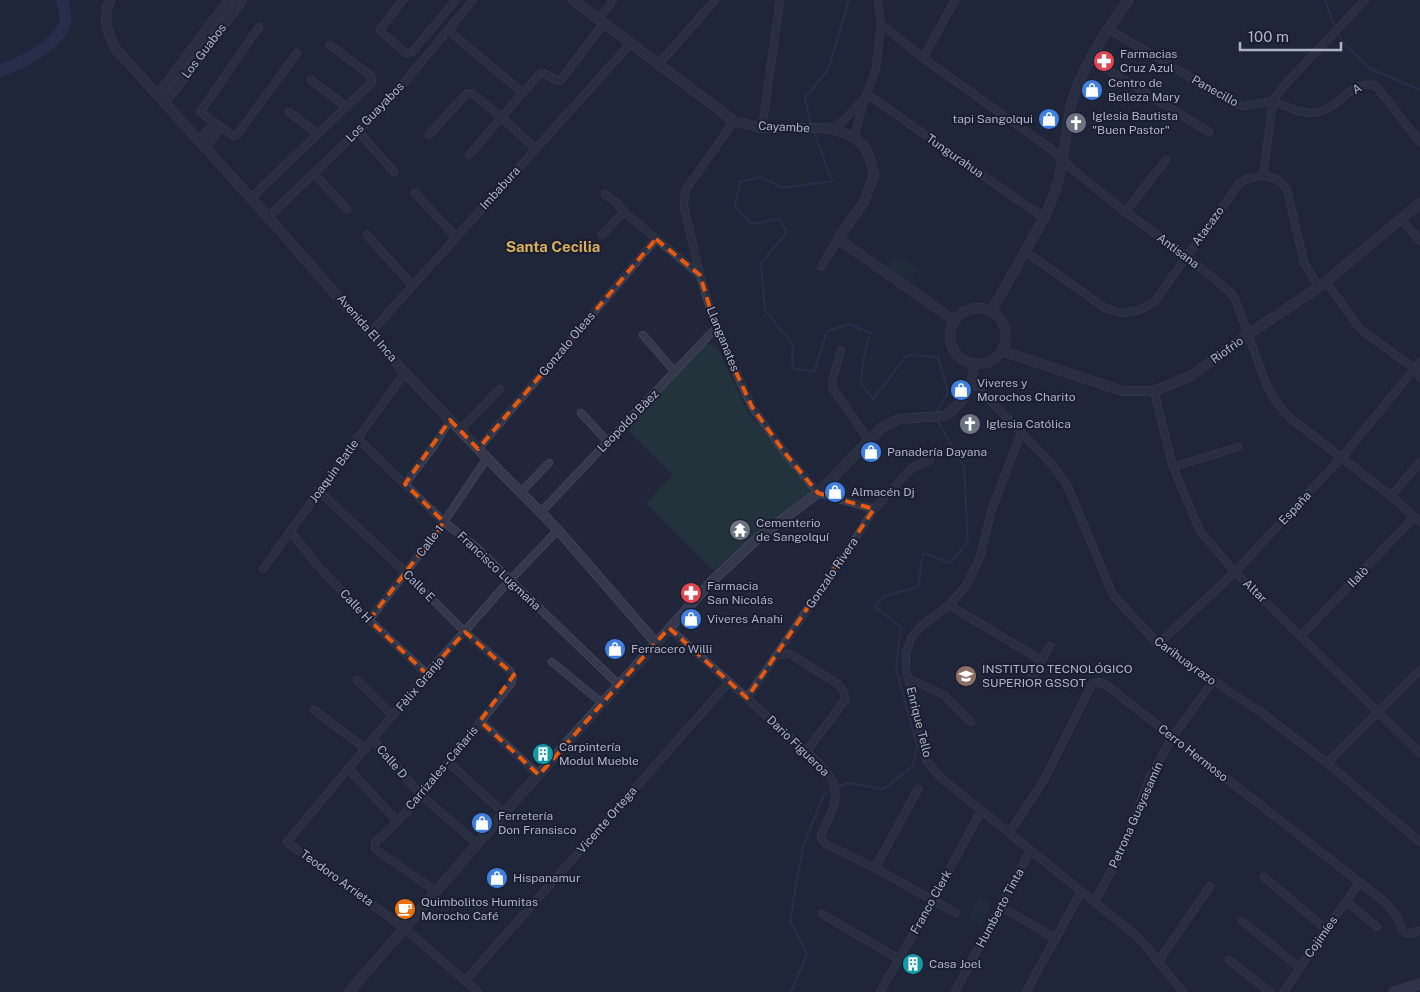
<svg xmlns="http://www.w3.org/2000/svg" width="1420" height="992" font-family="'Public Sans',sans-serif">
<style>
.green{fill:#23333c}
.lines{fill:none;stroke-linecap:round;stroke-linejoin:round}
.stream{stroke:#30385f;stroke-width:2}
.river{stroke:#30385f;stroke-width:12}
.minor-casing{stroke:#505366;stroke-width:8}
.tertiary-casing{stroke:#505366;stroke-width:10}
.secondary-casing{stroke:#505366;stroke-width:11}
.minor{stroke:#35394b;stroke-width:7}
.tertiary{stroke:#35394b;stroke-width:9}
.secondary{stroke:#42465f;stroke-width:10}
.marked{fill:none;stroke:#e8590c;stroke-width:4;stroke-dasharray:10 6;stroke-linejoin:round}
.labels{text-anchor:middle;stroke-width:4;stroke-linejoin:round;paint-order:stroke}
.street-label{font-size:12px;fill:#b0b3c7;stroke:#1a1e30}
.poi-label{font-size:12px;fill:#b0b3c7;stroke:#1a1e30;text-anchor:start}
.quarter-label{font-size:15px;font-weight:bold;fill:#d9af59;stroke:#1a1e30}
</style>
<rect width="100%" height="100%" fill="#21263b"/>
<g class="green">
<path d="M895 254 917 269 909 282 886 266Z"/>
<path d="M707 344 714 345 718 348 746 409 811 492 763 528 714 571 646 503 673 475 626 428 703 346Z"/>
<path d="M980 897 991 904 980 923 969 916Z"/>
</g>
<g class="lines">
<g class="stream">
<path d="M1325 0 1336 29"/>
<path d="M1338 33 1343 43 1371 69 1420 90"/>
<path d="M811 125 805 98 828 70 849 0"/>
<path d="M814 132 832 181 783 188 760 177 740 182 735 206 751 224 779 219 787 232 761 263 765 310 793 345 792 368 814 372 827 331 849 324 870 333 863 360 861 383 873 399 907 355 938 357 948 392 935 414"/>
<path d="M837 788 847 783 884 789 913 766 917 746 896 668 901 627 875 607 884 596 918 587 923 553 950 563 968 542 964 467 937 420"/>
<path d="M791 992 807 954 790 921 803 846 824 795 833 790"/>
</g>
<path class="river" d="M0 71C21 63 57 46 65 23 67 17 63 6 62 0"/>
<g class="minor-casing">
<g id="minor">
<path d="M403 0 380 29 381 32 406 53 412 52 456 0"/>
<path d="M599 19 613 0"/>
<path d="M881 24 923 58 1051 149 1071 168 1120 208 1186 256 1229 291 1235 299 1267 386 1275 400 1289 417 1391 496 1420 522"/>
<path d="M259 27 200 112 234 136 237 135 297 53"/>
<path d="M1108 29 1234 103 1243 106 1273 101"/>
<path d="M448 30 522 92"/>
<path d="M923 58 955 0"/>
<path d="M1090 59 1209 132"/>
<path d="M659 64 715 0"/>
<path d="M311 80 347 107"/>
<path d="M867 94 1044 218"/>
<path d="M1273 101C1287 107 1303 115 1318 112 1339 108 1354 77 1376 86L1420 142"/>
<path d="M289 112 318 134"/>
<path d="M734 121 685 191 684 207 700 275 716 328 752 407 785 453 818 493 874 509"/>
<path d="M762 128 780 0"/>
<path d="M833 129 845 119 862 101"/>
<path d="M358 131 394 172"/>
<path d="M429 135 466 94 472 93 501 117 536 149"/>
<path d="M854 137 862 108 876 68 881 24 878 0"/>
<path d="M199 141 214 122"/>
<path d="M206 148 221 127"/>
<path d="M469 155 540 73C551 73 552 81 560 81L604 23"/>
<path d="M314 174 347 209"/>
<path d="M1263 175 1273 101 1282 88 1365 0"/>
<path d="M415 193 456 237"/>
<path d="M605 194 617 203 624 212"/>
<path d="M251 198 372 82 371 76 330 45"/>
<path d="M1125 212 1166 160"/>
<path d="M268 217 387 103 473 0"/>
<path d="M1401 219 1420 241"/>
<path d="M367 235 412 285"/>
<path d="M602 235 624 212 700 275"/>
<path d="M1026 252 1105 308 1122 313 1136 311 1146 307 1155 301 1239 184 1247 179 1263 175 1277 179 1287 189 1304 263 1319 287"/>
<path d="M821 267 838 239"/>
<path d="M1326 282 1358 326 1364 332 1415 369 1420 378"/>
<path d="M371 332 630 44"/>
<path d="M643 335 675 372"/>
<path d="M841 350 832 382 833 389 869 440"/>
<path d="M972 382 1046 458 1058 472 1068 487 1113 595 1158 644 1262 713 1327 763 1420 842"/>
<path d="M1154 391 1173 467 1200 531 1235 572 1420 753"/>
<path d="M581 413 608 442"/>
<path d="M460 430 500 389"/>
<path d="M1021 433 992 509 980 557 966 586 949 605 919 628 912 637 906 652V669L926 760 940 777 1139 938 1183 992"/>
<path d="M357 438 444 522 476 547 618 684"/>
<path d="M478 449 656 239"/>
<path d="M1173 467 1238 447"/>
<path d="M405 484 435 444 450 420"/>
<path d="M319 491 406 573 465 632 510 671 513 677 511 684C467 737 427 796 375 843V848L376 850 436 891"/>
<path d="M520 493 549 463"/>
<path d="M1391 496 1420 462"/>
<path d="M540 513 716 328"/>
<path d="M290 531 320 568 369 620 427 674"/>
<path d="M263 569 405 373"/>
<path d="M949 605 1041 660"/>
<path d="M369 620 444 522 487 458"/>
<path d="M669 628C707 662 745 696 782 730 796 743 830 769 834 785 840 804 827 819 821 835V838L826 844 875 868 956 913"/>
<path d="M1301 636 1414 517"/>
<path d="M1158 644 1235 572 1342 457 1420 362"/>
<path d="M777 655 790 654 838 684C843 689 845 693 845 700L806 752"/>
<path d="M552 662 602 703"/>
<path d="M908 678 944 695 971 722"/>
<path d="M1031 678 1050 646"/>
<path d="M357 680 393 716"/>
<path d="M747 698 856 538 874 509 912 468 930 460"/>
<path d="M314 710 366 749"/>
<path d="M480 721 539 775"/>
<path d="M373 740 421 795 477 844"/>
<path d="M449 763 504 813"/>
<path d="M1327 763 1420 670"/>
<path d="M348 768 397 821"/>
<path d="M1009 833 1044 780 1091 686 1094 683 1099 682 1106 685 1385 902 1396 915 1402 929 1406 933H1413L1420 930"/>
<path d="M875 868 918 789"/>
<path d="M1264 877 1326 929"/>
<path d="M1095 901 1121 853 1149 779 1172 738 1213 681"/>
<path d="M1346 901 1377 927"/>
<path d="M1000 906 1056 939"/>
<path d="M822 914 899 959"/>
<path d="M1242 921 1300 968"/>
<path d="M1229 960 1270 992"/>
<path d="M1158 962 1210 886"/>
<path d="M465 981 729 682"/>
<path d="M478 992 404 928 287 842 427 674 510 580 558 530"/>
<path d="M880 992 933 900 981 811"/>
<path d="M955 992 1030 851"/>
<path d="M1026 992 1081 892"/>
<path d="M1284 992 1326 929 1360 882"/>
</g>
</g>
<g class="tertiary-casing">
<g id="tertiary">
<path d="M110 0C102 19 107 30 115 48L268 217 405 373 487 458 558 530 656 643"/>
<path d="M573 0 734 121 762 128H826L833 129 854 137 866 149 871 162 874 175 864 202 838 239 955 321"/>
<path d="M158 95 229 0"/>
<path d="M164 102 183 79 242 0"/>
<circle cx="978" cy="336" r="28"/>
<path d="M991 312 1044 218 1054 195 1060 174 1071 104C1083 66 1105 31 1129 0"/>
<path d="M1002 351 1122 391H1154L1191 376 1249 334 1319 287 1420 203"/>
<path d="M349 992 504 813 711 582 758 538 818 493 881 428 899 419 944 416C955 411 969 393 972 381 973 375 973 369 974 364"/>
</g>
</g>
<g class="secondary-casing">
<path id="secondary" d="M1394 992 1420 984"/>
</g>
<use href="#minor" class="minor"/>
<use href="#tertiary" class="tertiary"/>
<use href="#secondary" class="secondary"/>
</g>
<path d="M0 0H1420V992H0ZM656 239 700 275 716 328 752 407 785 453 818 493 874 509 747 698 669 628 539 775 480 721 514 675 465 632 427 674 369 620 444 522 405 484 450 420 478 449Z" fill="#21263b" fill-opacity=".55" fill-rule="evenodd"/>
<path class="marked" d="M656 239 700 275 716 328 752 407 785 453 818 493 874 509 747 698 669 628 539 775 480 721 514 675 465 632 427 674 369 620 444 522 405 484 450 420 478 449Z"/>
<defs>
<g id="pharmacy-disc" transform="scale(1.125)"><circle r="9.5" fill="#e0444e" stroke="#1a1e30"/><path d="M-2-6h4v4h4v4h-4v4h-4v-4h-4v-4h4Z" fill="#fff"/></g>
<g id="shop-disc" transform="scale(1.125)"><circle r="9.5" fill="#3f7fe0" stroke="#1a1e30"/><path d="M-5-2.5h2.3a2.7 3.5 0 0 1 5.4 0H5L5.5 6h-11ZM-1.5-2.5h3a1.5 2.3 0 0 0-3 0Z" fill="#fff"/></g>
<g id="church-disc" transform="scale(1.125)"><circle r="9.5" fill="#6b7280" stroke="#1a1e30"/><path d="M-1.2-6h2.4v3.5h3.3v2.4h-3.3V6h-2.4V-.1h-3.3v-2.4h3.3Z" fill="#fff"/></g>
<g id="temple-disc" transform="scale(1.125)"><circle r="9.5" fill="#6b7280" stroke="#1a1e30"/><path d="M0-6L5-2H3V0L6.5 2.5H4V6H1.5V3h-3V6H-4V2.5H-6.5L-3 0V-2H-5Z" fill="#fff"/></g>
<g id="university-disc" transform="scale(1.125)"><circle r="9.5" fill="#8d6e63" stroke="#1a1e30"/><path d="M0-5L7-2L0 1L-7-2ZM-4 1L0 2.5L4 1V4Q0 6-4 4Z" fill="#fff"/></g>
<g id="building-disc" transform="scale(1.125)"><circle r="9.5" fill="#0f9aa8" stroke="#1a1e30"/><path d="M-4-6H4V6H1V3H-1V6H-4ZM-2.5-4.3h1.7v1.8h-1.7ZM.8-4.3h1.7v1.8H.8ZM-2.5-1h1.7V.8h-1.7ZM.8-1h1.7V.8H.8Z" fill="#fff"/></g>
<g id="cafe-disc" transform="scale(1.125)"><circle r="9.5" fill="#e8710a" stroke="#1a1e30"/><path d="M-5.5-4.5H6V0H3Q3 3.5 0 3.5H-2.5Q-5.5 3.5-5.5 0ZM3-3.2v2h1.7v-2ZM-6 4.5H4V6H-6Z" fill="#fff"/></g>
</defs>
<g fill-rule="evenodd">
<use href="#pharmacy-disc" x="1104" y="61"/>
<use href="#shop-disc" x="1092" y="90"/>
<use href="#shop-disc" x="1049" y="119"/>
<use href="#church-disc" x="1076" y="123"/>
<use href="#shop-disc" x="961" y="390"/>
<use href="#church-disc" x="970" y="424"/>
<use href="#shop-disc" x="871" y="452"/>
<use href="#shop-disc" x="835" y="492"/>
<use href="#temple-disc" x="740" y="530"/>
<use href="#pharmacy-disc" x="691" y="593"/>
<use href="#shop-disc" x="691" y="619"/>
<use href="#shop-disc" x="615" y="649"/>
<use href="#university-disc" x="966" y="676"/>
<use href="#building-disc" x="543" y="754"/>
<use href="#shop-disc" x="482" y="823"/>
<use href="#shop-disc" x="497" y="878"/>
<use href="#cafe-disc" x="405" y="909"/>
<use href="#building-disc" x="913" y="964"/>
</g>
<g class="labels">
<g class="street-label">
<text transform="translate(204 51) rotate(-53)" y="4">Los Guabos</text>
<text transform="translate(1357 89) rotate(-30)" y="4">A</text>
<text transform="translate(1215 91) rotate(29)" y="4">Panecillo</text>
<text transform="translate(375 112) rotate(-46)" y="4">Los Guayabos</text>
<text transform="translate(784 127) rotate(3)" y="4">Cayambe</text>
<text transform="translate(955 156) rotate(35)" y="4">Tungurahua</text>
<text transform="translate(500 188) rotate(-48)" y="4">Imbabura</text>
<text transform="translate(1208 226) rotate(-54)" y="4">Atacazo</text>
<text transform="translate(1178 251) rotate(37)" y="4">Antisana</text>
<text transform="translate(367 328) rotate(49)" y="4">Avenida El Inca</text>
<text transform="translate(723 339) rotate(68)" y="4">Llanganates</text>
<text transform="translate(567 344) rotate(-50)" y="4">Gonzalo Oleas</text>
<text transform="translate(1227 350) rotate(-36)" y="4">Riofrìo</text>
<text transform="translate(628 421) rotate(-46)" y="4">Leopoldo Bàez</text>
<text transform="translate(334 471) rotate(-54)" y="4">Joaquìn Batle</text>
<text transform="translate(1295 508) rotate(-47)" y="4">España</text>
<text transform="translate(430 541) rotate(-53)" y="4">Calle 1</text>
<text transform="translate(499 571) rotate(43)" y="4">Francisco Lugmaña</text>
<text transform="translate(832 573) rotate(-56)" y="4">Gonzalo Rivera</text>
<text transform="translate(1358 577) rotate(-46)" y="4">Ilalò</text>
<text transform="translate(419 586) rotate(45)" y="4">Calle E</text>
<text transform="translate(1255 591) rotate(44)" y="4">Altar</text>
<text transform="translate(356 606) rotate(47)" y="4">Calle H</text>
<text transform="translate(1185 661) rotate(36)" y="4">Carihuayrazo</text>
<text transform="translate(420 684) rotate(-50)" y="4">Fèlix Granja</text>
<text transform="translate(919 722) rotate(76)" y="4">Enrique Tello</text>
<text transform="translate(798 746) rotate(44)" y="4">Dario Figueroa</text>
<text transform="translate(1193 753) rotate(38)" y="4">Cerro Hermoso</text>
<text transform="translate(392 762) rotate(49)" y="4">Calle D</text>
<text transform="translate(442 768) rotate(-50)" y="4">Carrizales - Cañaris</text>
<text transform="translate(1136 815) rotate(-66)" y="4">Petrona Guayasamín</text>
<text transform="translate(607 820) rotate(-49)" y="4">Vicente Ortega</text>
<text transform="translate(337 878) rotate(36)" y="4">Teodoro Arrieta</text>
<text transform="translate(931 902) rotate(-61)" y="4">Franco Clerk</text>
<text transform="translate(1000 908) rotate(-62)" y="4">Humberto Tinta</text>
<text transform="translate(1321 937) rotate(-55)" y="4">Cojimíes</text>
</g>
<g class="poi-label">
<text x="1120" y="58">Farmacias<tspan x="1120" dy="14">Cruz Azul</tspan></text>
<text x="1108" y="87">Centro de<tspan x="1108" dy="14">Belleza Mary</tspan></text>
<text x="1092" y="120">Iglesia Bautista<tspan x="1092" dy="14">"Buen Pastor"</tspan></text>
<text x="1033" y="123" text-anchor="end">tapi Sangolqui</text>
<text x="977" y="387">Viveres y<tspan x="977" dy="14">Morochos Charito</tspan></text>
<text x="986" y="428">Iglesia Católica</text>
<text x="887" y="456">Panadería Dayana</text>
<text x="851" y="496">Almacén Dj</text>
<text x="756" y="527">Cementerio<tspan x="756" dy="14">de Sangolquí</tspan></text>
<text x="707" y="590">Farmacia<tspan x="707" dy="14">San Nicolás</tspan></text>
<text x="707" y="623">Viveres Anahi</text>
<text x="631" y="653">Ferracero Willi</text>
<text x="982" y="673">INSTITUTO TECNOLÓGICO<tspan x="982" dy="14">SUPERIOR GSSOT</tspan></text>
<text x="559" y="751">Carpintería<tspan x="559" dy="14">Modul Mueble</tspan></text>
<text x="498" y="820">Ferretería<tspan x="498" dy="14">Don Fransisco</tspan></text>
<text x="513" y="882">Hispanamur</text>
<text x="421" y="906">Quimbolitos Humitas<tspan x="421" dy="14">Morocho Café</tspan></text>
<text x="929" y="968">Casa Joel</text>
</g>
<g class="quarter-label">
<text x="553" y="252">Santa Cecilia</text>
</g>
</g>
<path d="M1240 42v8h101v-8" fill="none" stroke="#b0b3c7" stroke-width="2.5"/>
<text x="1248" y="42" font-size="15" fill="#b0b3c7" stroke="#1a1e30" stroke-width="4" paint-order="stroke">100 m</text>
</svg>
